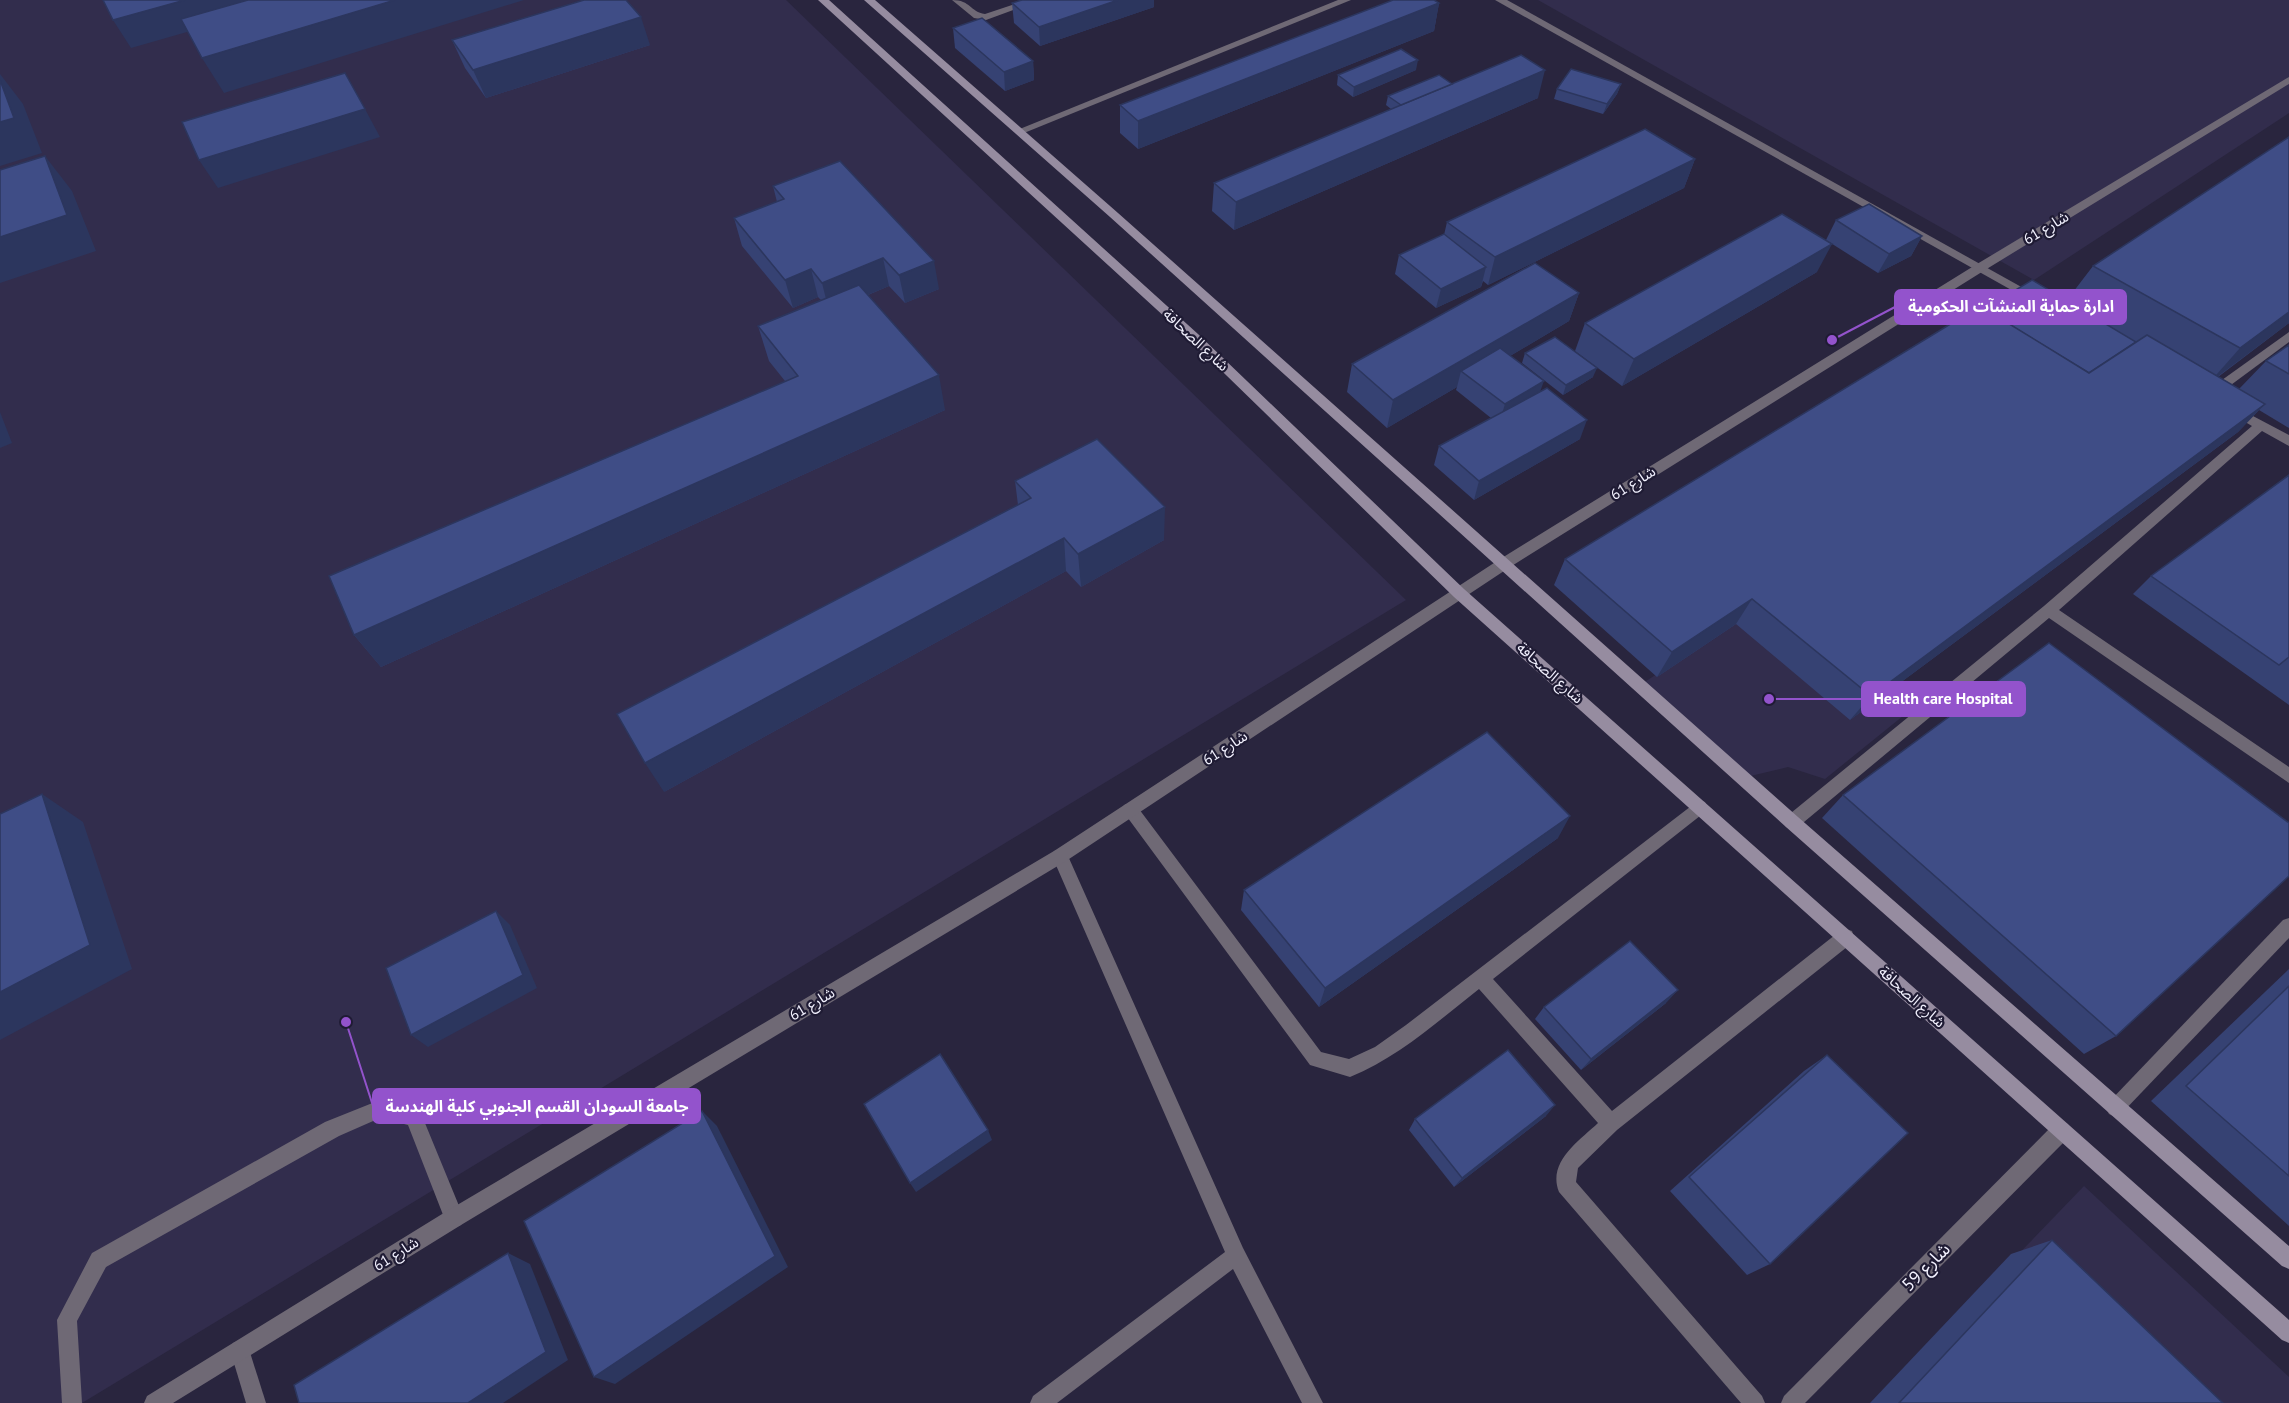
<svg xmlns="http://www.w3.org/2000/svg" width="2289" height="1403" font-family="'PT Sans','Noto Sans Arabic',sans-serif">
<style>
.built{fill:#322d4d}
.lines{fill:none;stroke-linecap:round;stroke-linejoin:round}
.service{fill:#6f6975;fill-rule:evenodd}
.minor{fill:#6f6975;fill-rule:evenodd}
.tertiary{fill:#6f6975;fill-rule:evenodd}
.secondary{fill:#968ca0;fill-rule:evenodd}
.wall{fill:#364273}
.shaded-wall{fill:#2c365e}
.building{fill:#3f4d86;stroke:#2c365e;stroke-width:1.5}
.labels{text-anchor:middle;stroke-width:4.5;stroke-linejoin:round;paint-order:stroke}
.street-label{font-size:15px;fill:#f2f1fe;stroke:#1f1b34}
.near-street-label{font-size:18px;fill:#f2f1fe;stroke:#1f1b34}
.leader{fill:none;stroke:#9353cc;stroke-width:2}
.callout-dot{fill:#9353cc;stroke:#1f1b34;stroke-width:2}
.callout{fill:#9353cc;stroke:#9353cc;stroke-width:2}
.callout-label{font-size:16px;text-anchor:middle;font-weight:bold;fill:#fff}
</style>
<rect width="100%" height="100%" fill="#29253e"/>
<g class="built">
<path d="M0 0H786L1406 600 82 1403H0Z"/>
<path d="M1538 0H2289V113L2034 280Z"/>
<path d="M1762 606 1903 716 1825 779 1788 767 1742 778 1640 685Z"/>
<path d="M2084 1186 2289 1377V1403H1875Z"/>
</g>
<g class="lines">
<g class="service">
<path d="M952 0C971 0 970 12 985 14L1027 0H1041L986 20 974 18Z"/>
<path d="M1699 800 1705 802 1707 807 1705 812 1493 979 1612 1111 1840 931 1846 929 1852 931 1854 937 1852 943 1617 1130 1578 1168 1576 1182 1762 1396 1765 1403H1741L1559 1192C1547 1162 1579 1141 1598 1123L1479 989C1438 1021 1399 1057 1350 1077L1310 1065 1122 810 1124 805 1130 803 1136 805 1321 1052 1349 1059 1375 1047 1406 1025Z"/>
<path d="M380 1100 420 1111 464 1218 461 1225 454 1228 447 1225 408 1125 380 1118 339 1136 106 1267 77 1321 82 1403H62L57 1320 92 1253 325 1122Z"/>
</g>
<g class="minor">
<path d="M1338 0H1351L1024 133 1015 131Z"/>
<path d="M1495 0H1507L2041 298 2039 301H2031Z"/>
<path d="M2289 332V342L2216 396H2208L2206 393 2208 390Z"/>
<path d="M2234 406 2289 435V446L2262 431 2059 610 2289 767V783L2049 618 1798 827 1792 829 1786 827 1784 822 1786 817 2044 606 2252 426 2230 413 2228 410Z"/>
<path d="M1060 849 1066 851 1068 856 1243 1248 1323 1403H1302L1233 1269 1057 1403H1030L1033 1396 1225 1252 1052 856 1054 851Z"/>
<path d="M2289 918V938L2121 1114 2115 1117 2109 1114 2106 1108 2109 1102 2283 920Z"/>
<path d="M2061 1122 2068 1124 2070 1131 2068 1138 1805 1403H1781L1784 1396 2054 1124Z"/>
<path d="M240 1340 247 1343 266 1403H246L230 1350 233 1343Z"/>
</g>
<path class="tertiary" d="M2289 77V84L1985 270 1507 569 1066 861 461 1225 173 1403H144L147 1396 447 1211 1054 851 1497 561 1977 264Z"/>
<g class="secondary">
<path d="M818 0H829L1198 334 1464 589 2289 1320V1343L2282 1340 1454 597 1190 340Z"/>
<path d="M864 0H875L1118 213 1798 817 2289 1246V1269L2282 1266 1786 827 1110 217Z"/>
</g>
</g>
<g class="wall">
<path d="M1022 0H1154V7L1040 46 1014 23 1012 3Z"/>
<path d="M1439 3 1434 31 1138 149 1120 133V105Z"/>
<path d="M953 28 1033 61 1034 80 1005 91 955 48Z"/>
<path d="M452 40 650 45 486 98 465 68Z"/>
<path d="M1416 70 1353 97 1337 85 1338 75Z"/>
<path d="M1452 84 1538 98 1234 230 1212 211 1214 183 1391 109 1386 105 1388 96Z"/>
<path d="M1621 84 1617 94 1603 114 1554 99 1557 89Z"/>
<path d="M2289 137V323L2218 377 2239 389 2266 361 2289 345V428L2259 410 2238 432 1850 720 1736 624 1657 677 1554 585 1565 559 1984 309 2067 300 2093 266Z"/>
<path d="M1695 159 1684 188 1488 285 1483 281 1481 287 1436 308 1395 274 1399 255 1444 235 1447 222Z"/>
<path d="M773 186 939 289 905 303 889 286 868 295 945 410 381 667 354 635 785 381 769 361 758 326 821 300 818 297 793 308 742 246 734 218 777 202Z"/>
<path d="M1836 220 1922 236 1911 256 1878 273 1826 240Z"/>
<path d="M1817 272 1622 386 1575 351 1585 323Z"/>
<path d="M1579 293 1569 321 1510 356 1580 439 1474 500 1434 465 1439 446 1491 418 1456 390 1457 387 1387 428 1347 392 1352 364Z"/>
<path d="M1525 353 1593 377 1563 395 1522 363Z"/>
<path d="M2289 475V705L2133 594 2151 576Z"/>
<path d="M1015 481 1164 540 1081 587 1066 571 664 792 1018 505Z"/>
<path d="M1843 795 2116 1036 2084 1054 1822 818Z"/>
<path d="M1558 838 1319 1007 1241 910 1244 890Z"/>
<path d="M2289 969V1226L2151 1101Z"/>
<path d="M1666 1003 1581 1070 1535 1019 1544 1007Z"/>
<path d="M1827 1055 1770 1264 1747 1275 1670 1191 1804 1071Z"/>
<path d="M1546 1116 1454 1187 1409 1130 1415 1119Z"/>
<path d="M2052 1240 2223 1403H1870L2011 1254Z"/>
</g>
<g class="shaded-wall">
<path d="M185 0H299L131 48 113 20Z"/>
<path d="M395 0H524L224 93 202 58Z"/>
<path d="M1118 0H1154V7L1040 46 1039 27Z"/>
<path d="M1439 3 1434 31 1138 149V121Z"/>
<path d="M641 17 650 45 486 98 473 70Z"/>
<path d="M1418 60 1416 70 1353 97 1354 87Z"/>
<path d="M1033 61 1034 80 1005 91 1004 72Z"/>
<path d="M1545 70 1538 98 1234 230 1236 202Z"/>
<path d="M0 74 23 104 42 153 0 166Z"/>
<path d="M1621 84 1617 94 1603 114 1607 104Z"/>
<path d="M365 109 380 137 218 188 199 160Z"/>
<path d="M45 156 72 191 96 251 0 283V237Z"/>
<path d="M1695 159 1684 188 1488 285 1495 257Z"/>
<path d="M1922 236 1911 256 1878 273 1889 254Z"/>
<path d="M1832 244 1817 272 1622 386 1634 359Z"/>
<path d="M883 258 889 286 829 311 822 283Z"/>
<path d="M934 261 939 289 905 303 899 275Z"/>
<path d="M1486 267 1481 287 1436 308 1441 289Z"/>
<path d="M811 269 818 297 793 308 785 280Z"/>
<path d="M1579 293 1569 321 1471 379 1461 371 1457 387 1387 428 1393 400Z"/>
<path d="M2289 312V323L2209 383 2240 348Z"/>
<path d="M1597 368 1593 377 1563 395 1566 385Z"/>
<path d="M939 375 945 410 381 667 354 635Z"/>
<path d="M1544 381 1537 400 1499 423 1505 404Z"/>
<path d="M2265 404 2238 432 1850 720 1871 696Z"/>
<path d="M0 412 12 443 0 448Z"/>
<path d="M1587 420 1580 439 1474 500 1479 481Z"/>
<path d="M1165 507 1164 540 1081 587 1078 554Z"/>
<path d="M1064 538 1066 571 664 792 645 763Z"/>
<path d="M1752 599 1736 624 1657 677 1672 652Z"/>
<path d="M42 794 83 822 132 969 0 1040V992Z"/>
<path d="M1570 816 1558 838 1319 1007 1325 988Z"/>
<path d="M496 911 510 925 537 988 428 1047 411 1035Z"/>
<path d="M1678 990 1666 1003 1581 1070 1591 1059Z"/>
<path d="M1555 1105 1546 1116 1454 1187 1462 1178Z"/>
<path d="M702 1111 717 1126 788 1267 615 1384 594 1377Z"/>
<path d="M988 1130 992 1140 916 1192 910 1183Z"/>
<path d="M508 1253 530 1264 568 1360 503 1403H468Z"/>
</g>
<g class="building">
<path d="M103 0H185L113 20Z"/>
<path d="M248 0H395L202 58 181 19Z"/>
<path d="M584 0H626L641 17 473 70 452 40Z"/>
<path d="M1022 0H1118L1039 27 1012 3Z"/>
<path d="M1393 0H1434L1439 3 1138 121 1120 105Z"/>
<path d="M982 18 1033 61 1004 72 953 28Z"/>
<path d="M1401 49 1418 60 1354 87 1338 75Z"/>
<path d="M1521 55 1545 70 1236 202 1214 183Z"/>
<path d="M1571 69 1621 84 1607 104 1557 89Z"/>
<path d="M345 73 365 109 199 160 182 122Z"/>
<path d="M1439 75 1452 84 1401 105 1388 96Z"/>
<path d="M0 80 14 118 0 122Z"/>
<path d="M1645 129 1695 159 1495 257 1447 222Z"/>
<path d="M2289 137V312L2240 348 2093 266Z"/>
<path d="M45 156 67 215 0 237V170Z"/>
<path d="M840 161 934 261 899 275 883 258 822 283 811 269 785 280 734 218 784 199 773 186Z"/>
<path d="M1869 204 1922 236 1889 254 1836 220Z"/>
<path d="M1782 214 1832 244 1634 359 1585 323Z"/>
<path d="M1444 234 1486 267 1441 289 1399 255Z"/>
<path d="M1535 263 1579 293 1393 400 1352 364Z"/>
<path d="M2032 280 2136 342 2089 373 1984 309Z"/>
<path d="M859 285 939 375 354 635 329 576 798 376 758 326Z"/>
<path d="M1980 306 2089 373 2147 335 2265 404 1871 696 1752 599 1672 652 1565 559Z"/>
<path d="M1555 337 1597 368 1566 385 1525 353Z"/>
<path d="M2289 345V374L2266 361Z"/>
<path d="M1500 348 1544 381 1505 404 1461 371Z"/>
<path d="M1547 388 1587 420 1479 481 1439 446Z"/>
<path d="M1097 439 1165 507 1078 554 1064 538 645 763 617 714 1031 498 1015 481Z"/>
<path d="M2289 475V657L2279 665 2151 576Z"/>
<path d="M2049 643 2289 823V876L2116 1036 1843 795Z"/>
<path d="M1487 732 1570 816 1325 988 1244 890Z"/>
<path d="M42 794 90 945 0 992V814Z"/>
<path d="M496 911 523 975 411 1035 386 968Z"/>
<path d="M1630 941 1678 990 1591 1059 1544 1007Z"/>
<path d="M2289 986V1176L2186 1086Z"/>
<path d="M1508 1050 1555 1105 1462 1178 1415 1119Z"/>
<path d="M940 1054 988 1130 910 1183 864 1104Z"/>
<path d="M1827 1055 1908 1133 1770 1264 1689 1177Z"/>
<path d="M702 1111 775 1256 594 1377 524 1221Z"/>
<path d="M2052 1240 2223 1403H1899Z"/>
<path d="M508 1253 546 1352 468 1403H299L294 1385Z"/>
</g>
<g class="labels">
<g class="street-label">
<text transform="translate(2046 228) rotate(-31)" y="5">شارع 61</text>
<text transform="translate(1196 340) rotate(43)" y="5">شارع الصحافة</text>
<text transform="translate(1633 483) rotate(-32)" y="5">شارع 61</text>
<text transform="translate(1550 673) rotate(42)" y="5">شارع الصحافة</text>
<text transform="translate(1225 748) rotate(-33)" y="5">شارع 61</text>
<text transform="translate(1912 997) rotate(42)" y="5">شارع الصحافة</text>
<text transform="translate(812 1004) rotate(-31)" y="5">شارع 61</text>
<text transform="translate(396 1254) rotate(-32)" y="5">شارع 61</text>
</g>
<g class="near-street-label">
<text transform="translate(1926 1267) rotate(-45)" y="6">شارع 59</text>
</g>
</g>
<path class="leader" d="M1832 340L1895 307M1769 699L1862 699M346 1022L373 1106"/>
<g class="callout-dot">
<circle cx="1832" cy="340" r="6"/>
<circle cx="1769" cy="699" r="6"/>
<circle cx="346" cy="1022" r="6"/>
</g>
<g class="callout">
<rect x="1895" y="290" width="231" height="34" rx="6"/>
<rect x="1862" y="682" width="163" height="34" rx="6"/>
<rect x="373" y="1089" width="327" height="34" rx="6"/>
</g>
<g class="callout-label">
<text x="2011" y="312">ادارة حماية المنشآت الحكومية</text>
<text x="1943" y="704">Health care Hospital</text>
<text x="537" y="1112">جامعة السودان القسم الجنوبي كلية الهندسة</text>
</g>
</svg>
